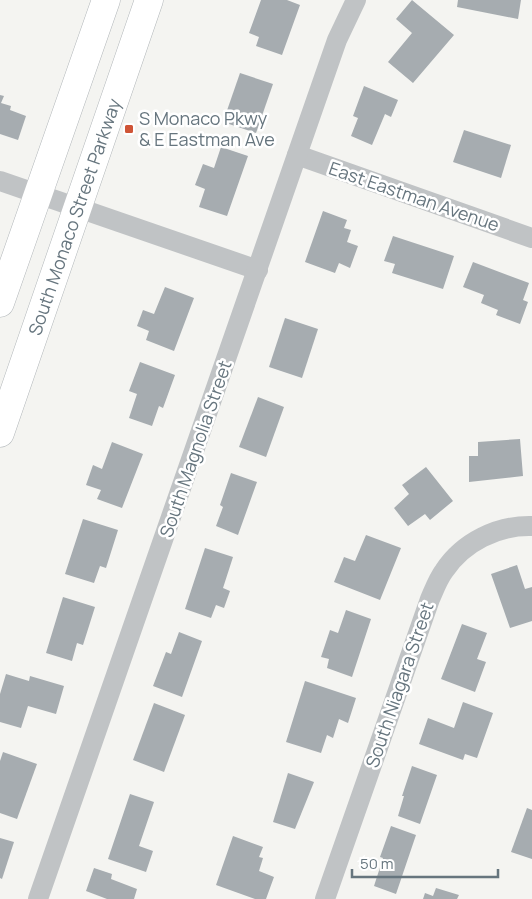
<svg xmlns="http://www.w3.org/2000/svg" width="532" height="899" font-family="Manrope,sans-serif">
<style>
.building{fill:#a6acb0}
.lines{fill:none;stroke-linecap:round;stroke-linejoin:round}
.secondary-casing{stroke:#b2b7ba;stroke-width:29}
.street{stroke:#c0c3c5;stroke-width:20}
.secondary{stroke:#fff;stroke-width:28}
.poi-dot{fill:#cf5436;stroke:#fff;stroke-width:2}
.labels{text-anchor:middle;stroke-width:5;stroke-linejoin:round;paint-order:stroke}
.poi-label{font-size:18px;fill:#66757e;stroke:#fff;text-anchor:start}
.street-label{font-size:18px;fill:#66757e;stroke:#fff}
</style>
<rect width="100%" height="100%" fill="#f4f4f1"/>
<g class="building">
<path d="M261 0H287L300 5 282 55 256 46 259 37 249 33Z"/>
<path d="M412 0 454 35 413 83 388 62 412 33 396 19Z"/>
<path d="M458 0H521L518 19 457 7Z"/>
<path d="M240 73 273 84 256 133 223 122Z"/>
<path d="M364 86 398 100 391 117 385 114 372 145 351 136 358 118 353 116Z"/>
<path d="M0 95 4 96 1 103 11 106 10 110 26 116 18 140 0 134Z"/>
<path d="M464 130 511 145 501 178 453 162Z"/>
<path d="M221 147 248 156 227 216 199 207 205 189 195 185 203 164 214 168Z"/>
<path d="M323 211 347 220 344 228 351 230 347 242 358 246 350 268 339 263 335 273 305 262Z"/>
<path d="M393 236 454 256 443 289 392 273 395 264 384 261Z"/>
<path d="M473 262 529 283 523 300 528 302 520 324 496 315 498 310 481 303 484 295 463 287Z"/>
<path d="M165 287 194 298 174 351 146 340 149 331 137 326 143 310 154 314Z"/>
<path d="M285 318 318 329 302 378 269 367Z"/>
<path d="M140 362 175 375 163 408 159 406 152 426 129 418 137 394 129 391Z"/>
<path d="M258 397 284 407 266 457 239 447Z"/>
<path d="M520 439 523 476 469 482V456H478V442Z"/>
<path d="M112 442 143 454 122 508 97 499 101 490 86 485 93 465 102 469Z"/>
<path d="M426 467 453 501 430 520 425 514 408 526 394 508 409 494 402 485Z"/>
<path d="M231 473 257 482 238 535 216 526 223 507 220 505Z"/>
<path d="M83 519 118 530 106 568 100 566 94 583 65 574Z"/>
<path d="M366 535 401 548 380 600 334 582 344 557 355 561Z"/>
<path d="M205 548 233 557 223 588 230 591 224 608 216 605 211 618 185 609Z"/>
<path d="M517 565 525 589 532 587V621L510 628 491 574Z"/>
<path d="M63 597 95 607 83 645 77 643 72 661 46 653Z"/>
<path d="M346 610 371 619 352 677 327 668 329 659 321 657 330 630 338 633Z"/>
<path d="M462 624 487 633 477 659 486 662 475 692 441 679Z"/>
<path d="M179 632 202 641 182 697 153 686 166 652 171 654Z"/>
<path d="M6 674 29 681 30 676 64 686 56 714 28 706 21 728 0 722V694Z"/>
<path d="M305 681 356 698 348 723 339 719 333 738 327 735 321 753 286 742Z"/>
<path d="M463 702 493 713 477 758 465 754 463 760 419 744 428 718 454 728Z"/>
<path d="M154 703 185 715 164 772 133 760Z"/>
<path d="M3 752 37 764 17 819 0 813V761Z"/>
<path d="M412 766 437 775 420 824 398 816 404 796H402Z"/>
<path d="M288 773 314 782 295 829 273 822Z"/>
<path d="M130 794 154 802 139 846 153 851 146 872 108 859Z"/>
<path d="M527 808 532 810V859L511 852Z"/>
<path d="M391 826 416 835 396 894 374 886 383 858 380 857Z"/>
<path d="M233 836 263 847 259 857 263 858 259 871 274 877 266 899H255L216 885Z"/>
<path d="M0 838 14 842 2 879 0 878Z"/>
<path d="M94 868 112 874 111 879 137 889 134 899H107L86 891Z"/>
<path d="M436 888 459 895 457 899H423L425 893 433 896Z"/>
</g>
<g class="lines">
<g class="secondary-casing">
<g id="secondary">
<path d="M0 303 106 0"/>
<path d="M0 433 149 0"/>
</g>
</g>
<g class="street">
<path d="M297 155 532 238"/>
<path d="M0 181 258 270"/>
<path d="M38 899 337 40 356 0"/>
<path d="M325 899 430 599C434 590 438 579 444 571 463 542 498 525 532 526"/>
</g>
<use href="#secondary" class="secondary"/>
</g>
<rect class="poi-dot" x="124" y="124" width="10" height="10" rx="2.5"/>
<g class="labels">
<g class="poi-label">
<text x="139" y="125">S Monaco Pkwy<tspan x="139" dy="21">&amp; E Eastman Ave</tspan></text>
</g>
<g class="street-label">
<text transform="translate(414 197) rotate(19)" y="6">East Eastman Avenue</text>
<text transform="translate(75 217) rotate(-71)" y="6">South Monaco Street Parkway</text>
<text transform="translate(196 449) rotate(-71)" y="6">South Magnolia Street</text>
<text transform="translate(400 685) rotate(-71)" y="6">South Niagara Street</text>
</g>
</g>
<path d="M352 869v8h146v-8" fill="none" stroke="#66757e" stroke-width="2.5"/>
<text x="360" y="869" font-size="15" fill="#66757e" stroke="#ffffff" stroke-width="4" paint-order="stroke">50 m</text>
</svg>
